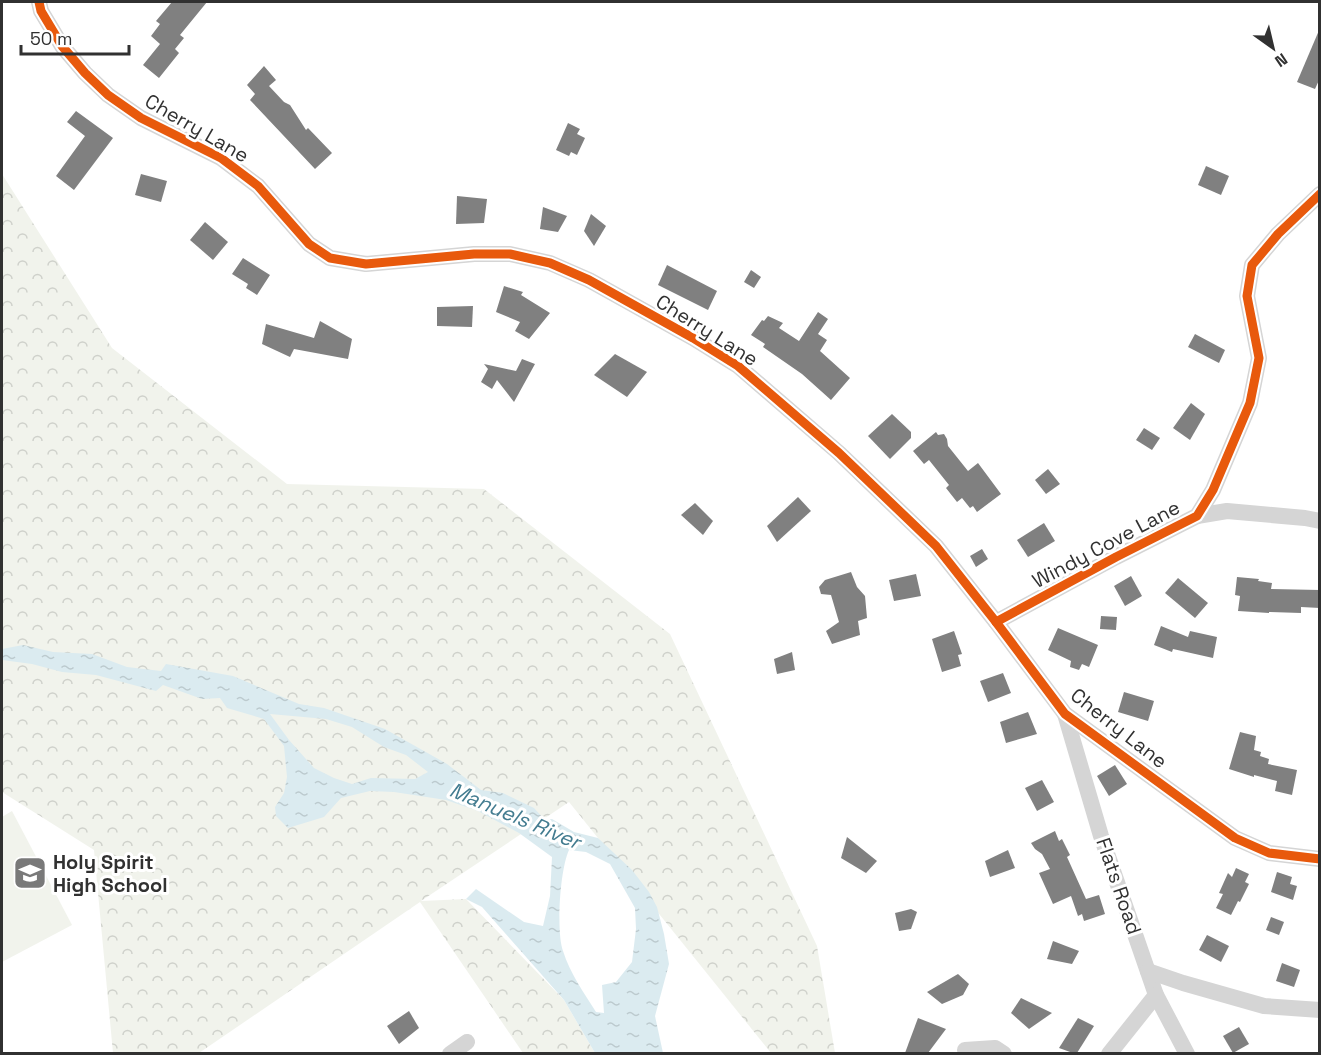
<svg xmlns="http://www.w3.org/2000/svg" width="1321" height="1055" font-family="'Space Grotesk',sans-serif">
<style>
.grass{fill:#f1f3ec}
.forest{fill:url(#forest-crowns)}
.water{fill:url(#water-ripples);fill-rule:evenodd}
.building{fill:#808080}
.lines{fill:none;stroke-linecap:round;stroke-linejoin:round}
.street{stroke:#d5d5d5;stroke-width:16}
.cycleway-casing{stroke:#fff;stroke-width:13}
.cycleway{stroke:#e8590c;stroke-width:9}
.labels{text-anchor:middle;stroke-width:6;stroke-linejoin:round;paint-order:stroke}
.street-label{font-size:20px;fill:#313131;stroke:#fff}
.poi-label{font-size:20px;font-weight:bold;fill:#313131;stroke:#fff;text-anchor:start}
.water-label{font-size:21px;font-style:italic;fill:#437c90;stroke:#fff}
</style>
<defs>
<pattern id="forest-crowns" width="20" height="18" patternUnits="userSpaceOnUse" patternTransform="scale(1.5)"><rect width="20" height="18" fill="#f1f3ec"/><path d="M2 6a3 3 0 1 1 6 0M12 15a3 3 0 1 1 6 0" fill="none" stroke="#cfd1cb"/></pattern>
<pattern id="water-ripples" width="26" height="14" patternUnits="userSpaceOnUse" patternTransform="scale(1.5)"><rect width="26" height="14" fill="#dbebf0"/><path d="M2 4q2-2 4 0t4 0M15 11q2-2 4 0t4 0" fill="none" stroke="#bccace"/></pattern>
</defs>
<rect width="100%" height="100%" fill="#fff"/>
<path class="grass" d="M12 811 72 925 2 962V817Z"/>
<path class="forest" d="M2 174 112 348 287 484 484 489 670 634 817 946 835 1053H771L569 802 421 901 466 899 564 1000 595 1053H523L420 902 199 1053H113L94 850 2 792Z"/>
<path class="water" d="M23 645 53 652 92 654 127 667 161 671 166 664 233 676 299 704 324 708 385 729 447 764 481 790 503 793 534 808 545 820 552 819 574 832 598 838 632 870 649 892 657 907 664 934 669 964 655 1016 663 1053H595L564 1000 482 907 466 899 476 889 524 922 543 926 550 896 552 857 519 833 478 811 446 800 394 792 370 791 341 798 324 817 288 828 276 816 275 807 284 793 287 777 284 746 264 719 227 708 220 698 202 699 163 685 156 691 96 675 62 672 32 664 2 660V649ZM270 714 326 719 352 727 384 747 406 755 428 772 415 779 371 778 352 784 334 778 314 768 289 740ZM569 850 586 852 610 864 635 908 636 929 632 962 616 982 602 985 604 1013 596 1012C584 993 570 973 563 951 556 932 560 869 569 850Z"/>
<g class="building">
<path d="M172 2H207L180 35 184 38 175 49 179 53 159 78 143 65 160 44 151 36 160 24 156 21Z"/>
<path d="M1320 28V78L1315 89 1297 82Z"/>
<path d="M264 66 276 80 269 86 284 102 290 105 306 130 308 128 332 153 315 169 250 100 255 94 247 85Z"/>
<path d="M76 111 113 138 74 190 56 176 85 136 67 122Z"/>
<path d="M568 123 580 129 577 134 585 138 577 155 571 152 569 156 556 150Z"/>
<path d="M1206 166 1229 176 1221 195 1198 185Z"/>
<path d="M141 174 167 181 161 202 135 195Z"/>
<path d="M457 196 487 199 484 223 456 224Z"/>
<path d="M543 207 567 216 558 232 540 229Z"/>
<path d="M591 214 606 226 594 246 584 231Z"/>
<path d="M205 222 228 242 213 260 190 240Z"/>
<path d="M243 258 270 275 257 295 246 288 248 284 232 274Z"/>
<path d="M667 265 717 291 708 310 658 285Z"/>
<path d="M751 270 761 277 754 288 744 282Z"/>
<path d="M504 286 523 292 521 295 550 313 529 339 515 331 520 322 496 312Z"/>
<path d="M473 306 472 327 437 326V307Z"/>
<path d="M818 312 828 319 818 334 827 340 820 351 850 378 831 400 802 374 763 347 765 344 751 335 762 320 764 321 768 316 783 323 779 328 799 341Z"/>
<path d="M320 321 352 339 348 359 294 349 290 357 262 344 266 324 314 338Z"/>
<path d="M1195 334 1225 350 1219 363 1188 347Z"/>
<path d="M615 354 647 372 627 397 594 375Z"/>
<path d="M522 359 535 364 514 402 497 380 492 389 481 382 488 369 484 364 516 371Z"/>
<path d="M1191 403 1205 414 1190 440 1173 428Z"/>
<path d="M892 414 911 432V438L890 459 868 436Z"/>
<path d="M1144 428 1160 438 1152 450 1136 440Z"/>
<path d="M936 432 938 435 944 434 947 439 948 446 968 471 978 463 1001 494 977 512 973 506 970 508 962 498 957 502 946 488 949 485 929 460 924 464 913 451Z"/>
<path d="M1048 469 1060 484 1046 494 1035 480Z"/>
<path d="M798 497 811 511 777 542 767 526Z"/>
<path d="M695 503 713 521 703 535 681 515Z"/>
<path d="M1044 523 1055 541 1028 557 1017 540Z"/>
<path d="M982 549 988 559 976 567 970 556Z"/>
<path d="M851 572 857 587 865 596 867 618 858 621 860 635 832 644 826 631 839 622 831 595 821 594 819 587 825 580Z"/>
<path d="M916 574 921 596 894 601 889 580Z"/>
<path d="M1131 576 1142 596 1125 606 1114 586Z"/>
<path d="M1237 577 1259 579 1258 581 1272 583 1271 589 1320 590V608L1301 607V613L1269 612V613L1238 611 1240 596 1235 595Z"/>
<path d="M1178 578 1208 603 1195 618 1165 593Z"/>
<path d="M1101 616 1117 617 1116 630 1100 629Z"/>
<path d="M1161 626 1188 637 1190 631 1217 637 1213 658 1173 649 1172 652 1154 645Z"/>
<path d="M1058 628 1098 645 1089 667 1082 664 1079 670 1070 667 1071 661 1048 650Z"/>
<path d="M954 631 962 654 958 655 961 666 942 672 932 639Z"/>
<path d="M792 652 795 670 777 674 774 659Z"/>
<path d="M1003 673 1011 693 988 702 980 681Z"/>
<path d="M1124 692 1154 701 1148 721 1118 712Z"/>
<path d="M1028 712 1037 734 1006 743 1000 722Z"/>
<path d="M1240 732 1256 736 1254 750 1261 752 1260 756 1269 759 1268 764 1297 770 1292 795 1275 791 1277 781 1254 775V777L1229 769Z"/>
<path d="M1115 765 1127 784 1109 796 1097 776Z"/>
<path d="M1042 780 1054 802 1037 811 1025 788Z"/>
<path d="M1055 831 1059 841 1062 839 1070 855 1067 857 1086 899 1099 895 1105 914 1084 921 1082 914 1078 916 1071 896 1053 904 1039 873 1050 869 1042 854 1035 849 1031 843Z"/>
<path d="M847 837 877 861 866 873 841 858Z"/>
<path d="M1008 850 1015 868 990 877 985 861Z"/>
<path d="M1236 868 1249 874 1245 882 1249 884 1240 902 1238 901 1231 915 1216 908 1223 894 1219 893 1228 873 1232 877Z"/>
<path d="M1277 872 1292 877 1290 884 1297 886 1293 900 1271 892Z"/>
<path d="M911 909 917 912 911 929 899 931 895 913Z"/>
<path d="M1271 917 1284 922 1279 935 1266 930Z"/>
<path d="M1207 935 1229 946 1221 962 1199 950Z"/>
<path d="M1053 941 1079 951 1072 964 1047 959Z"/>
<path d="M1282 963 1300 970 1294 987 1276 981Z"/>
<path d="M958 974 969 984 963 995 942 1004 927 992Z"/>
<path d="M1021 998 1052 1013 1029 1029 1011 1013Z"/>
<path d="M409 1011 419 1028 399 1044 387 1026Z"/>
<path d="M918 1018 946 1029 928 1053H905Z"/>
<path d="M1078 1018 1094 1026 1077 1053H1073L1059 1048Z"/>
<path d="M1239 1027 1249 1044 1233 1053 1223 1036Z"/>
</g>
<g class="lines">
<g class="street">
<path d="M39 2 41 11 62 46 85 73 108 95 141 118 221 158 258 186 309 244 330 258 366 264 474 254H510L550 263 589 280 693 338 738 366 839 453 936 546 996 622 1065 714 1235 838 1269 853 1320 859"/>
<path d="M1197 516 1227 511 1305 518 1320 521"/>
<path d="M996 622 1116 557 1197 516 1213 490 1250 403 1259 358 1247 296 1252 265 1278 234 1320 194"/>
<path d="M1065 714 1101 836 1156 995 1187 1054"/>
<path d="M1148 971 1183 983 1264 1006 1320 1010"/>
<path d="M965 1050 995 1048 1004 1054"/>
<path d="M450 1054 467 1042"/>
<path d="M1109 1054 1156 995"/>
</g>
<g class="cycleway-casing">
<g id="cycleway">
<path d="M39 2 41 11 62 46 85 73 108 95 141 118 221 158 258 186 309 244 330 258 366 264 474 254H510L550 263 589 280 693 338 738 366 839 453 936 546 996 622 1065 714 1235 838 1269 853 1320 859"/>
<path d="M996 622 1116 557 1197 516 1213 490 1250 403 1259 358 1247 296 1252 265 1278 234 1320 194"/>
</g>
</g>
<use href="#cycleway" class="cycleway"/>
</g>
<defs>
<g id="school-square" transform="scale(1.725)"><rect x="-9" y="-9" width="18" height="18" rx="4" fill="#797979" stroke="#fff"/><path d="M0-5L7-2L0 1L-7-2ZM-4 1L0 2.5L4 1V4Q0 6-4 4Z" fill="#fff"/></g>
</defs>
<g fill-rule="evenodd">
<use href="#school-square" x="30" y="873"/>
</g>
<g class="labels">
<g class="street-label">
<text transform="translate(197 128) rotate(30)" y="7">Cherry Lane</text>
<text transform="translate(707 330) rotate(32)" y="7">Cherry Lane</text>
<text transform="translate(1106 544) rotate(-28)" y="7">Windy Cove Lane</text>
<text transform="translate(1119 728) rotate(38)" y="7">Cherry Lane</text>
<text transform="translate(1119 886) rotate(71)" y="7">Flats Road</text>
</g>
<g class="poi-label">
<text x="53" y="869">Holy Spirit<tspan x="53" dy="23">High School</tspan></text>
</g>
<g class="water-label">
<text transform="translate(515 816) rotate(23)" y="7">Manuels River</text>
</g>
</g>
<rect width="1321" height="1055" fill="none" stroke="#313131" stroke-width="6"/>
<g transform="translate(1273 48) rotate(146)" stroke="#ffffff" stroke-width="4.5" paint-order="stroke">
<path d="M0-4.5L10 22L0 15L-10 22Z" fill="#313131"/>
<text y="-9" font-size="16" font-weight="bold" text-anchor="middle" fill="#313131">N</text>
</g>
<path d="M21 45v9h108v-9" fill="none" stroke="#313131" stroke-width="3"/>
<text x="30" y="45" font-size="18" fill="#313131" stroke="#ffffff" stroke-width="4.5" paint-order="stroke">50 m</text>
</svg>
